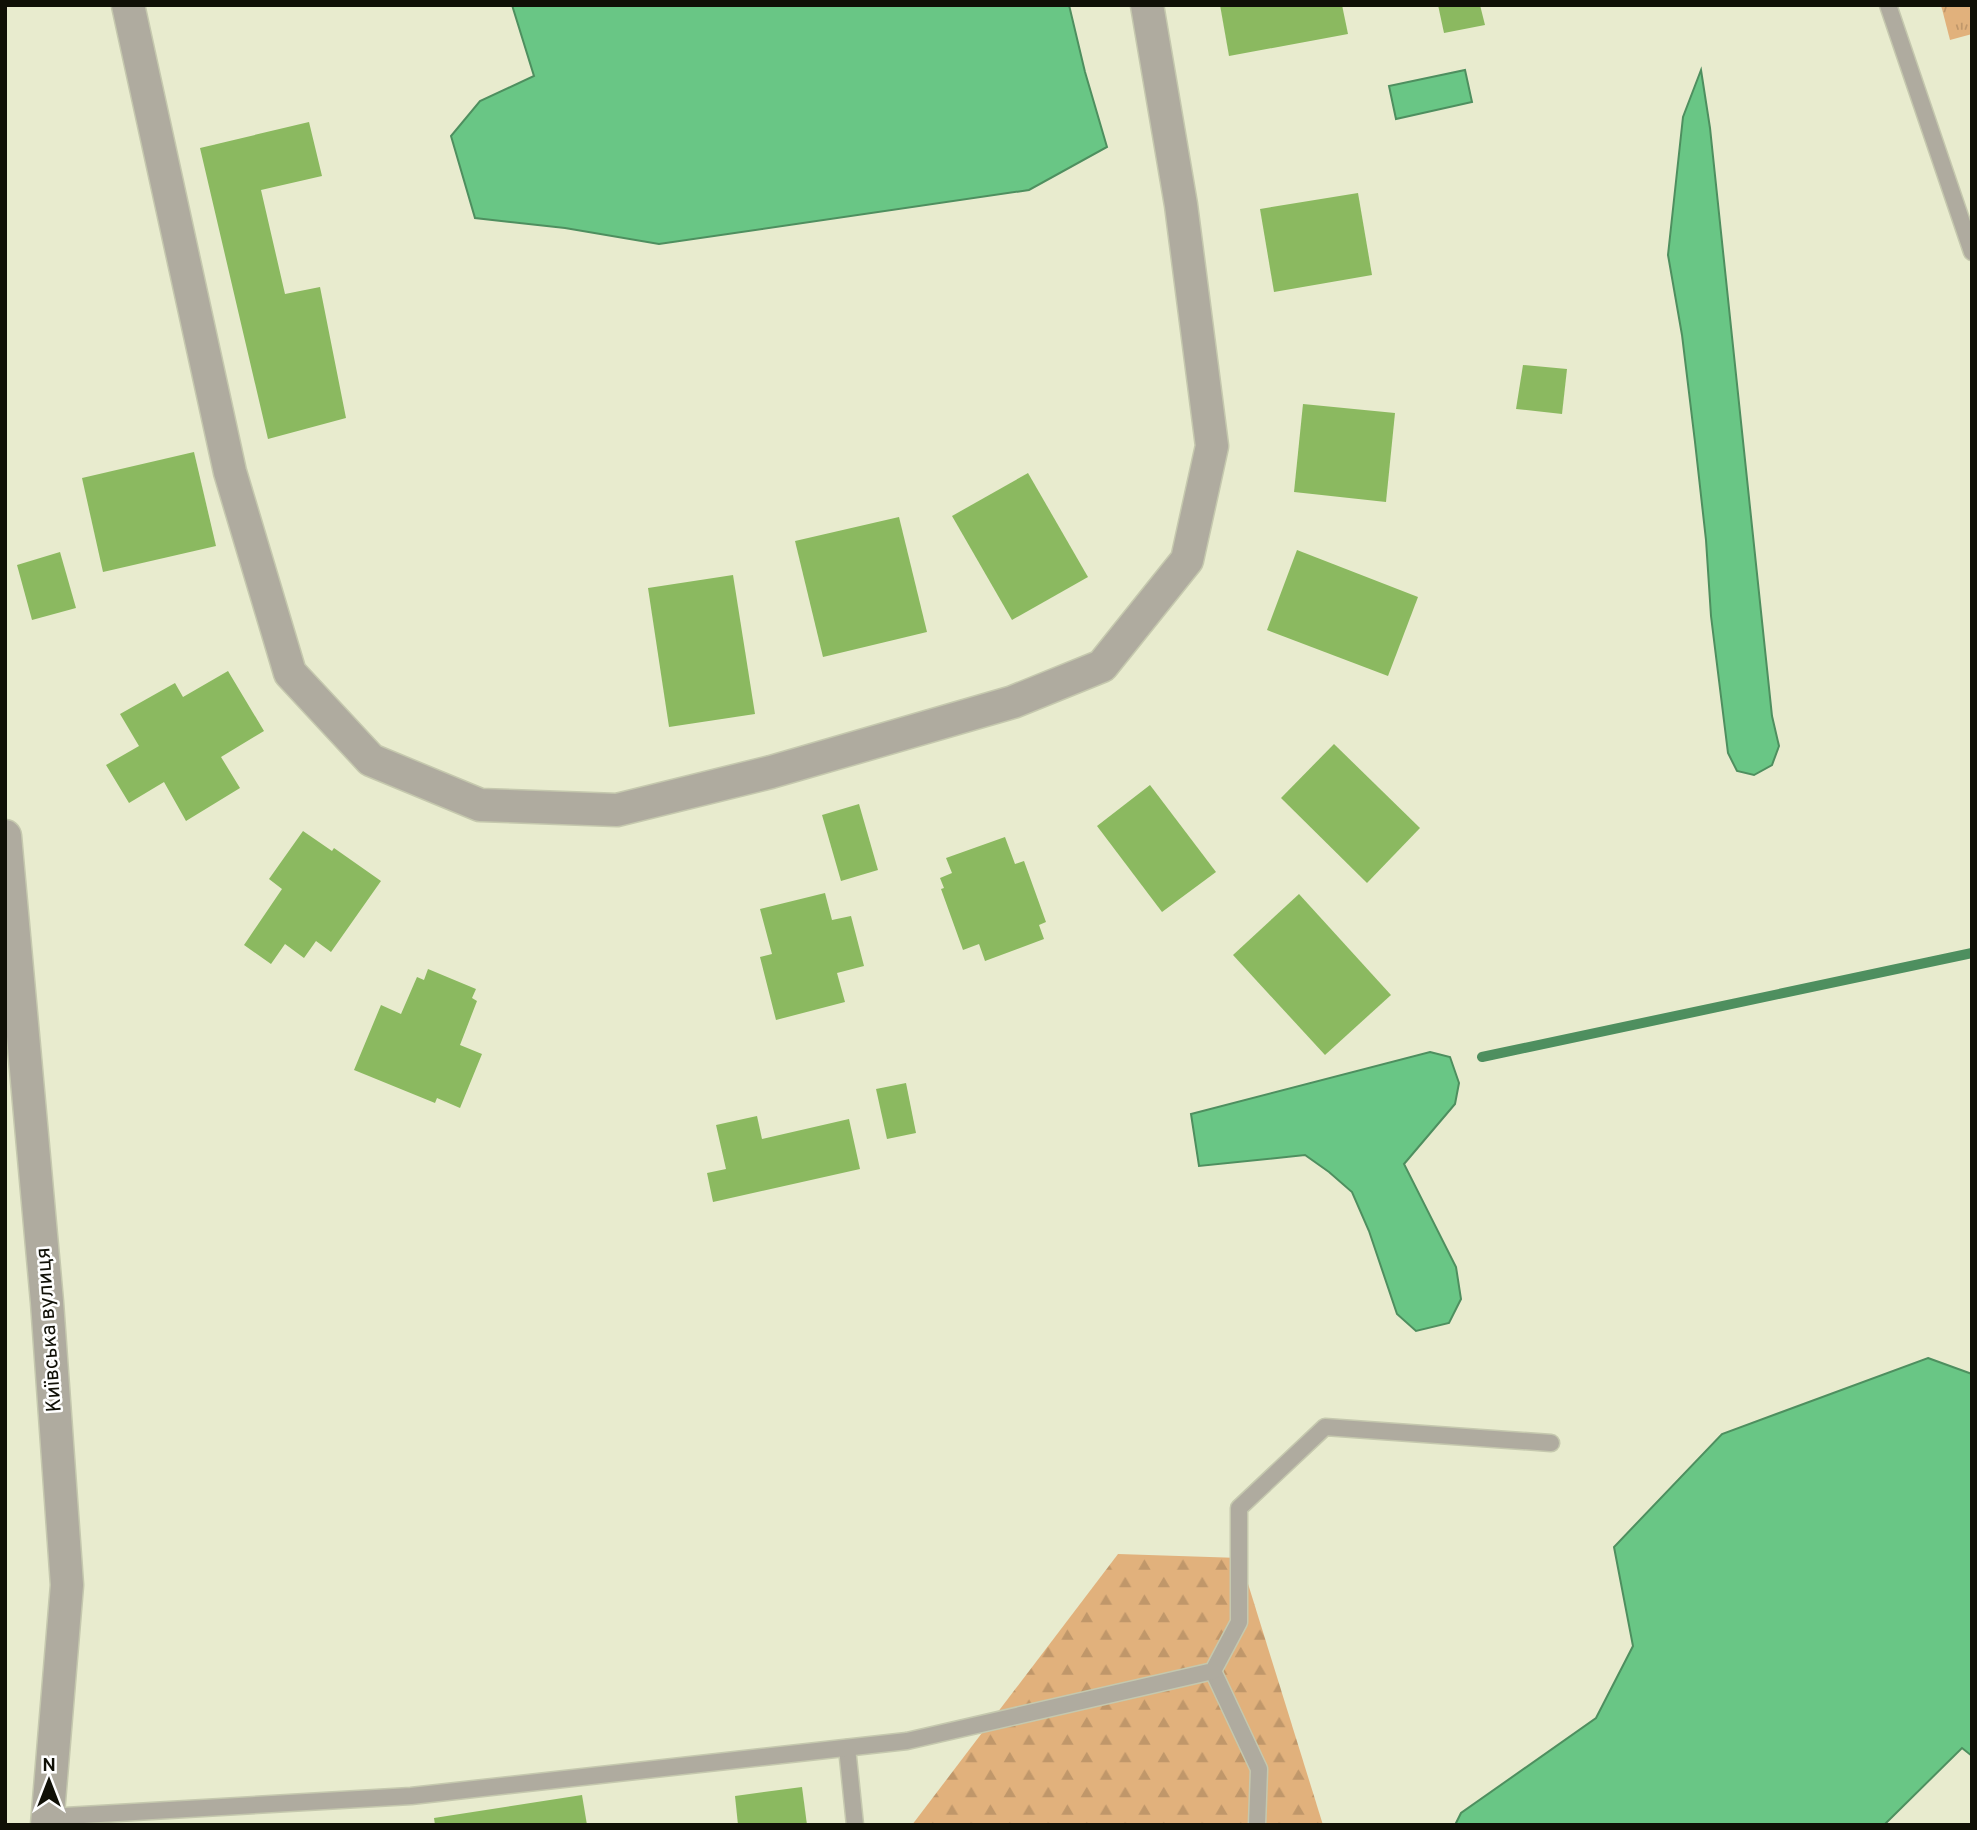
<svg xmlns="http://www.w3.org/2000/svg" width="1977" height="1830" font-family="Overpass,sans-serif">
<style>
.grass{fill:url(#grass-tufts)}
.forest{fill:url(#forest-firs)}
.water{fill:#69c685;stroke:#4e8f5f;stroke-width:2}
.lines{fill:none;stroke-linecap:round;stroke-linejoin:round}
.stream{stroke:#4e8f5f;stroke-width:10}
.building{fill:#8bb960}
.service-casing{stroke:#c5c8ae;stroke-width:19}
.minor-casing{stroke:#c5c8ae;stroke-width:35}
.service{stroke:#afab9f;stroke-width:16}
.minor{stroke:#afab9f;stroke-width:32}
.labels{text-anchor:middle;stroke-width:5;stroke-linejoin:round;paint-order:stroke}
.street-label{font-size:21px;fill:#101007;stroke:#fff}
</style>
<defs>
<pattern id="grass-tufts" width="24" height="20" patternUnits="userSpaceOnUse" patternTransform="scale(1.75)"><rect width="24" height="20" fill="#e1b17c"/><path d="M3 7l-1-3M5 7V3M7 7l1-3M15 17l-1-3M17 17v-4M19 17l1-3" fill="none" stroke="#c0976a"/></pattern>
<pattern id="forest-firs" width="22" height="20" patternUnits="userSpaceOnUse" patternTransform="scale(1.75)"><rect width="22" height="20" fill="#e1b17c"/><path d="M5 1l3.5 6h-7zM16 11l3.5 6h-7z" fill="#c0976a"/></pattern>
</defs>
<rect width="100%" height="100%" fill="#e8ebce"/>
<path class="grass" d="M1941 5H1972V34L1950 40Z"/>
<path class="forest" d="M1118 1554 1240 1558 1323 1825H912Z"/>
<g class="water">
<path d="M512 5H1069L1085 72 1107 147 1029 190 659 244 565 228 475 218 451 136 480 101 534 76Z"/>
<path d="M1465 70 1472 102 1396 119 1389 86Z"/>
<path d="M1701 70 1710 128 1772 716 1779 746 1772 765 1754 775 1737 771 1728 753 1711 616 1706 540 1695 442 1682 335 1668 255 1683 117Z"/>
<path d="M1430 1052 1450 1057 1459 1083 1455 1104 1404 1164 1456 1267 1461 1299 1449 1323 1416 1331 1397 1314 1369 1231 1352 1192 1329 1172 1305 1155 1199 1166 1191 1114Z"/>
<path d="M1928 1358 1972 1374V1756L1962 1748 1884 1825H1455L1461 1813 1596 1718 1633 1646 1614 1547 1722 1434Z"/>
</g>
<g class="lines">
<path class="stream" d="M1482 1057 1972 953"/>
</g>
<g class="building">
<path d="M1220 5H1342L1348 34 1229 56Z"/>
<path d="M1438 5H1480L1485 25 1444 33Z"/>
<path d="M309 122 322 176 261 190 285 294 320 287 346 418 268 439 200 148Z"/>
<path d="M1358 193 1372 275 1274 292 1260 209Z"/>
<path d="M1523 365 1567 369 1562 414 1516 409Z"/>
<path d="M1303 404 1395 413 1386 502 1294 492Z"/>
<path d="M194 452 216 546 103 572 82 478Z"/>
<path d="M1028 473 1088 577 1012 620 952 516Z"/>
<path d="M899 517 927 632 823 657 795 541Z"/>
<path d="M1297 550 1418 597 1388 676 1267 630Z"/>
<path d="M60 552 76 608 32 620 17 565Z"/>
<path d="M733 575 755 714 669 727 648 588Z"/>
<path d="M228 671 264 731 221 757 240 788 186 821 164 782 129 803 106 765 139 746 120 714 175 683 183 697Z"/>
<path d="M1334 744 1420 828 1367 883 1281 798Z"/>
<path d="M1150 785 1216 872 1162 912 1097 826Z"/>
<path d="M859 804 878 870 841 881 822 815Z"/>
<path d="M303 831 332 851 334 848 381 881 331 952 316 941 304 958 285 944 271 964 244 945 282 889 269 879Z"/>
<path d="M1005 837 1015 864 1024 861 1046 922 1039 925 1044 939 985 961 979 944 963 950 941 889 944 888 940 878 952 873 946 858Z"/>
<path d="M825 893 832 920 851 916 864 966 837 973 845 1002 776 1020 760 957 772 954 760 909Z"/>
<path d="M1299 894 1391 995 1325 1055 1233 955Z"/>
<path d="M428 969 476 989 472 998 477 1001 460 1045 482 1054 460 1108 437 1098 435 1103 354 1070 381 1005 401 1014 417 977 424 980Z"/>
<path d="M906 1083 916 1133 887 1139 876 1089Z"/>
<path d="M757 1116 762 1139 849 1119 860 1169 713 1202 707 1173 726 1169 716 1125Z"/>
<path d="M802 1787 807 1825H738L735 1796Z"/>
<path d="M582 1795 587 1825H435L434 1818Z"/>
</g>
<g class="lines">
<g class="service-casing">
<g id="service">
<path d="M1888 5 1972 252"/>
<path d="M1213 1671 1259 1769 1257 1825"/>
<path d="M847 1748 855 1825"/>
<path d="M48 1817 411 1796 907 1741 1213 1671 1239 1622V1508L1325 1427 1551 1443"/>
</g>
</g>
<g class="minor-casing">
<g id="minor">
<path d="M128 5 230 472 290 673 371 760 480 805 617 810 771 772 1013 702 1102 666 1187 560 1212 446 1181 205 1147 5"/>
<path d="M5 836 47 1302 67 1585 47 1825"/>
</g>
</g>
<use href="#service" class="service"/>
<use href="#minor" class="minor"/>
</g>
<g class="labels">
<g class="street-label">
<text transform="translate(48 1330) rotate(-94)" y="7">Київська вулиця</text>
</g>
</g>
<rect width="1977" height="1830" fill="none" stroke="#101007" stroke-width="14"/>
<g transform="translate(49 1781)" stroke="#ffffff" stroke-width="5" paint-order="stroke">
<path d="M0-5L12 26L0 18L-12 26Z" fill="#101007"/>
<text y="-10" font-size="19" font-weight="bold" text-anchor="middle" fill="#101007">N</text>
</g>
</svg>
